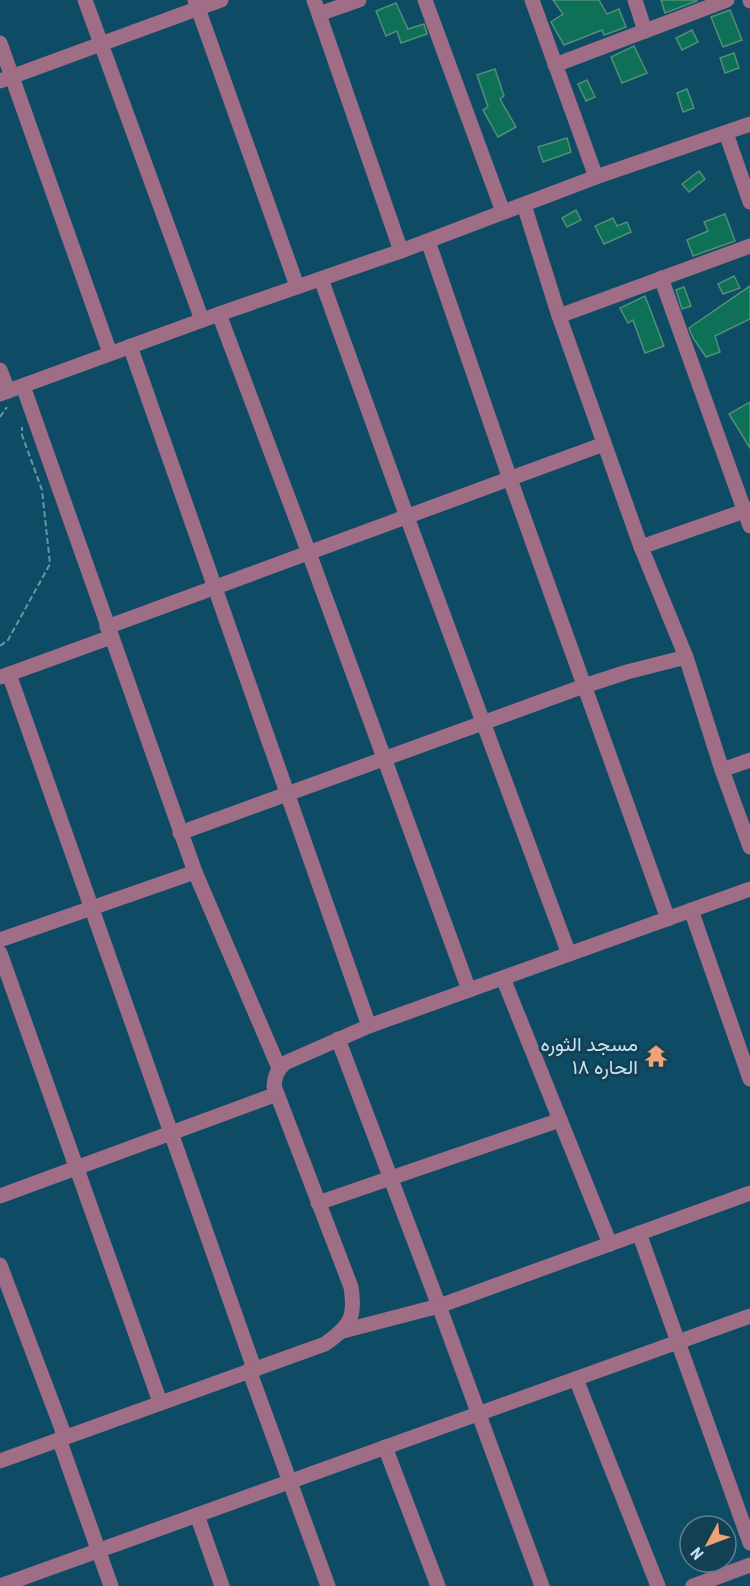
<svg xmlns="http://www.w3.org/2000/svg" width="750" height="1586" font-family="'Roboto Condensed',Vazirmatn,sans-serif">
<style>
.building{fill:#0e7157;stroke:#528e79;stroke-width:1.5}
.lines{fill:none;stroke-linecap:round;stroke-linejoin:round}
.path{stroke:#6796a9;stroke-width:2;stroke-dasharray:6 3;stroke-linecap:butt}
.minor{stroke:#9f6d85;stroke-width:15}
.labels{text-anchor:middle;stroke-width:6;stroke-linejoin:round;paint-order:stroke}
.poi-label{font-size:20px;fill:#c6e3f1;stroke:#144053;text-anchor:end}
</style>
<rect width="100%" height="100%" fill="#0d4c64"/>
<g class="building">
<path d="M553 0H599L607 14 619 9 626 27 604 35 602 30 564 45 551 22 563 14Z"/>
<path d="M661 0H696L697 1 665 13Z"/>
<path d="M396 3 408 29 424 24 427 34 401 43 397 31 386 36 376 11Z"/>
<path d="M730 10 742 40 723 47 711 17Z"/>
<path d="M692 30 698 42 682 50 676 38Z"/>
<path d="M634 46 647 73 622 83 611 57Z"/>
<path d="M734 53 739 68 725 73 720 58Z"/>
<path d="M495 69 504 96 500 99 516 127 498 137 483 110 488 107 477 75Z"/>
<path d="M587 80 595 97 586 101 578 84Z"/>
<path d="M687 89 694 108 683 112 677 93Z"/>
<path d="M567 138 571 152 543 162 538 147Z"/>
<path d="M699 171 705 179 689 192 682 184Z"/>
<path d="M576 210 581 220 567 227 562 218Z"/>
<path d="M725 214 735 241 693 256 687 240 708 231 704 222Z"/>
<path d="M613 218 617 226 627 222 631 232 604 244 595 226Z"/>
<path d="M734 276 740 288 723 294 718 284Z"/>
<path d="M750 286V319L715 336 720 352 706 357 693 338 689 328Z"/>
<path d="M684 287 691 306 682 309 676 290Z"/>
<path d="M645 296 664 346 645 353 633 320 628 323 620 308Z"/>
<path d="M750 402V448L729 414Z"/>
</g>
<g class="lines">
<g class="path">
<path d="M0 417 7 407"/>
<path d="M0 646 8 640 50 564 42 490 22 435V427"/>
</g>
<g class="minor">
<path d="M85 0 202 320"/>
<path d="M195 0 297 286"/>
<path d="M314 0 401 251"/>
<path d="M425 0 503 212"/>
<path d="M532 0 596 177"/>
<path d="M635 0 645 31"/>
<path d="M750 0V1"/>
<path d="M319 14 359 0"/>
<path d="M0 43 110 353"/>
<path d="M555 65 727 0"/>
<path d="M0 81 221 0"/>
<path d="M726 133 750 202"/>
<path d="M524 205 559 316 641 547 686 657 722 770 750 847"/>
<path d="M428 241 510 479 668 919"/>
<path d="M661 278 750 526"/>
<path d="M321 279 407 517 569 954"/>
<path d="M219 314 309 553 469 990"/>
<path d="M559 316 750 246"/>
<path d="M130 346 369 1026"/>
<path d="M0 370 8 391"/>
<path d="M23 386 195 872 279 1068"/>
<path d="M0 394 219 314 401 251 596 177 750 124"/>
<path d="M641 547 750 509"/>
<path d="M107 627 604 444"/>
<path d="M9 674 254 1368"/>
<path d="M1 677 111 637"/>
<path d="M722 770 750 760"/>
<path d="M180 833 584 686 627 672 686 657"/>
<path d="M691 910 750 1079"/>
<path d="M0 940 195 872"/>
<path d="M0 953 160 1402"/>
<path d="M503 978 610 1244"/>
<path d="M338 1039 439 1306 542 1586"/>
<path d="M0 1196 277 1094"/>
<path d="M318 1203 560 1120"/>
<path d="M639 1233 750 1543"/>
<path d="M0 1265 65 1437"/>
<path d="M343 1331 439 1306 750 1193"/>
<path d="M249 1370 328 1586"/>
<path d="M576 1379 658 1586"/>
<path d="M59 1439 111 1586"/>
<path d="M385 1447 438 1586"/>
<path d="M0 1461 325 1344C350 1326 356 1318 351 1287L274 1086C275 1076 277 1070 285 1063L369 1026 750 889"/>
<path d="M197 1515 222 1586"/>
<path d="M0 1586 750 1316"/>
<path d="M693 1586 750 1565"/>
</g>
</g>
<defs>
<g id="temple-bare" transform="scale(1.8)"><path d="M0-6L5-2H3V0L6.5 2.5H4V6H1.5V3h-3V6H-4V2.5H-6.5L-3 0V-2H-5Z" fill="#f0a278" stroke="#144053" stroke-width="2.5" paint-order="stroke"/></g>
</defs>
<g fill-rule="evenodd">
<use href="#temple-bare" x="656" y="1056"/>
</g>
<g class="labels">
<g class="poi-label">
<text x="638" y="1051">مسجد الثوره<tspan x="638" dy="23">الحاره ١٨</tspan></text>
</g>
</g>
<g transform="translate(708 1544) rotate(229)"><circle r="28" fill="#144053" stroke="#5b8192" stroke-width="1.5"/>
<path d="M0-4.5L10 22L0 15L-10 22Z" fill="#f0a278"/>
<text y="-9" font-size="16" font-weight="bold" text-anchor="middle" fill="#c6e3f1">N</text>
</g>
</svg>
